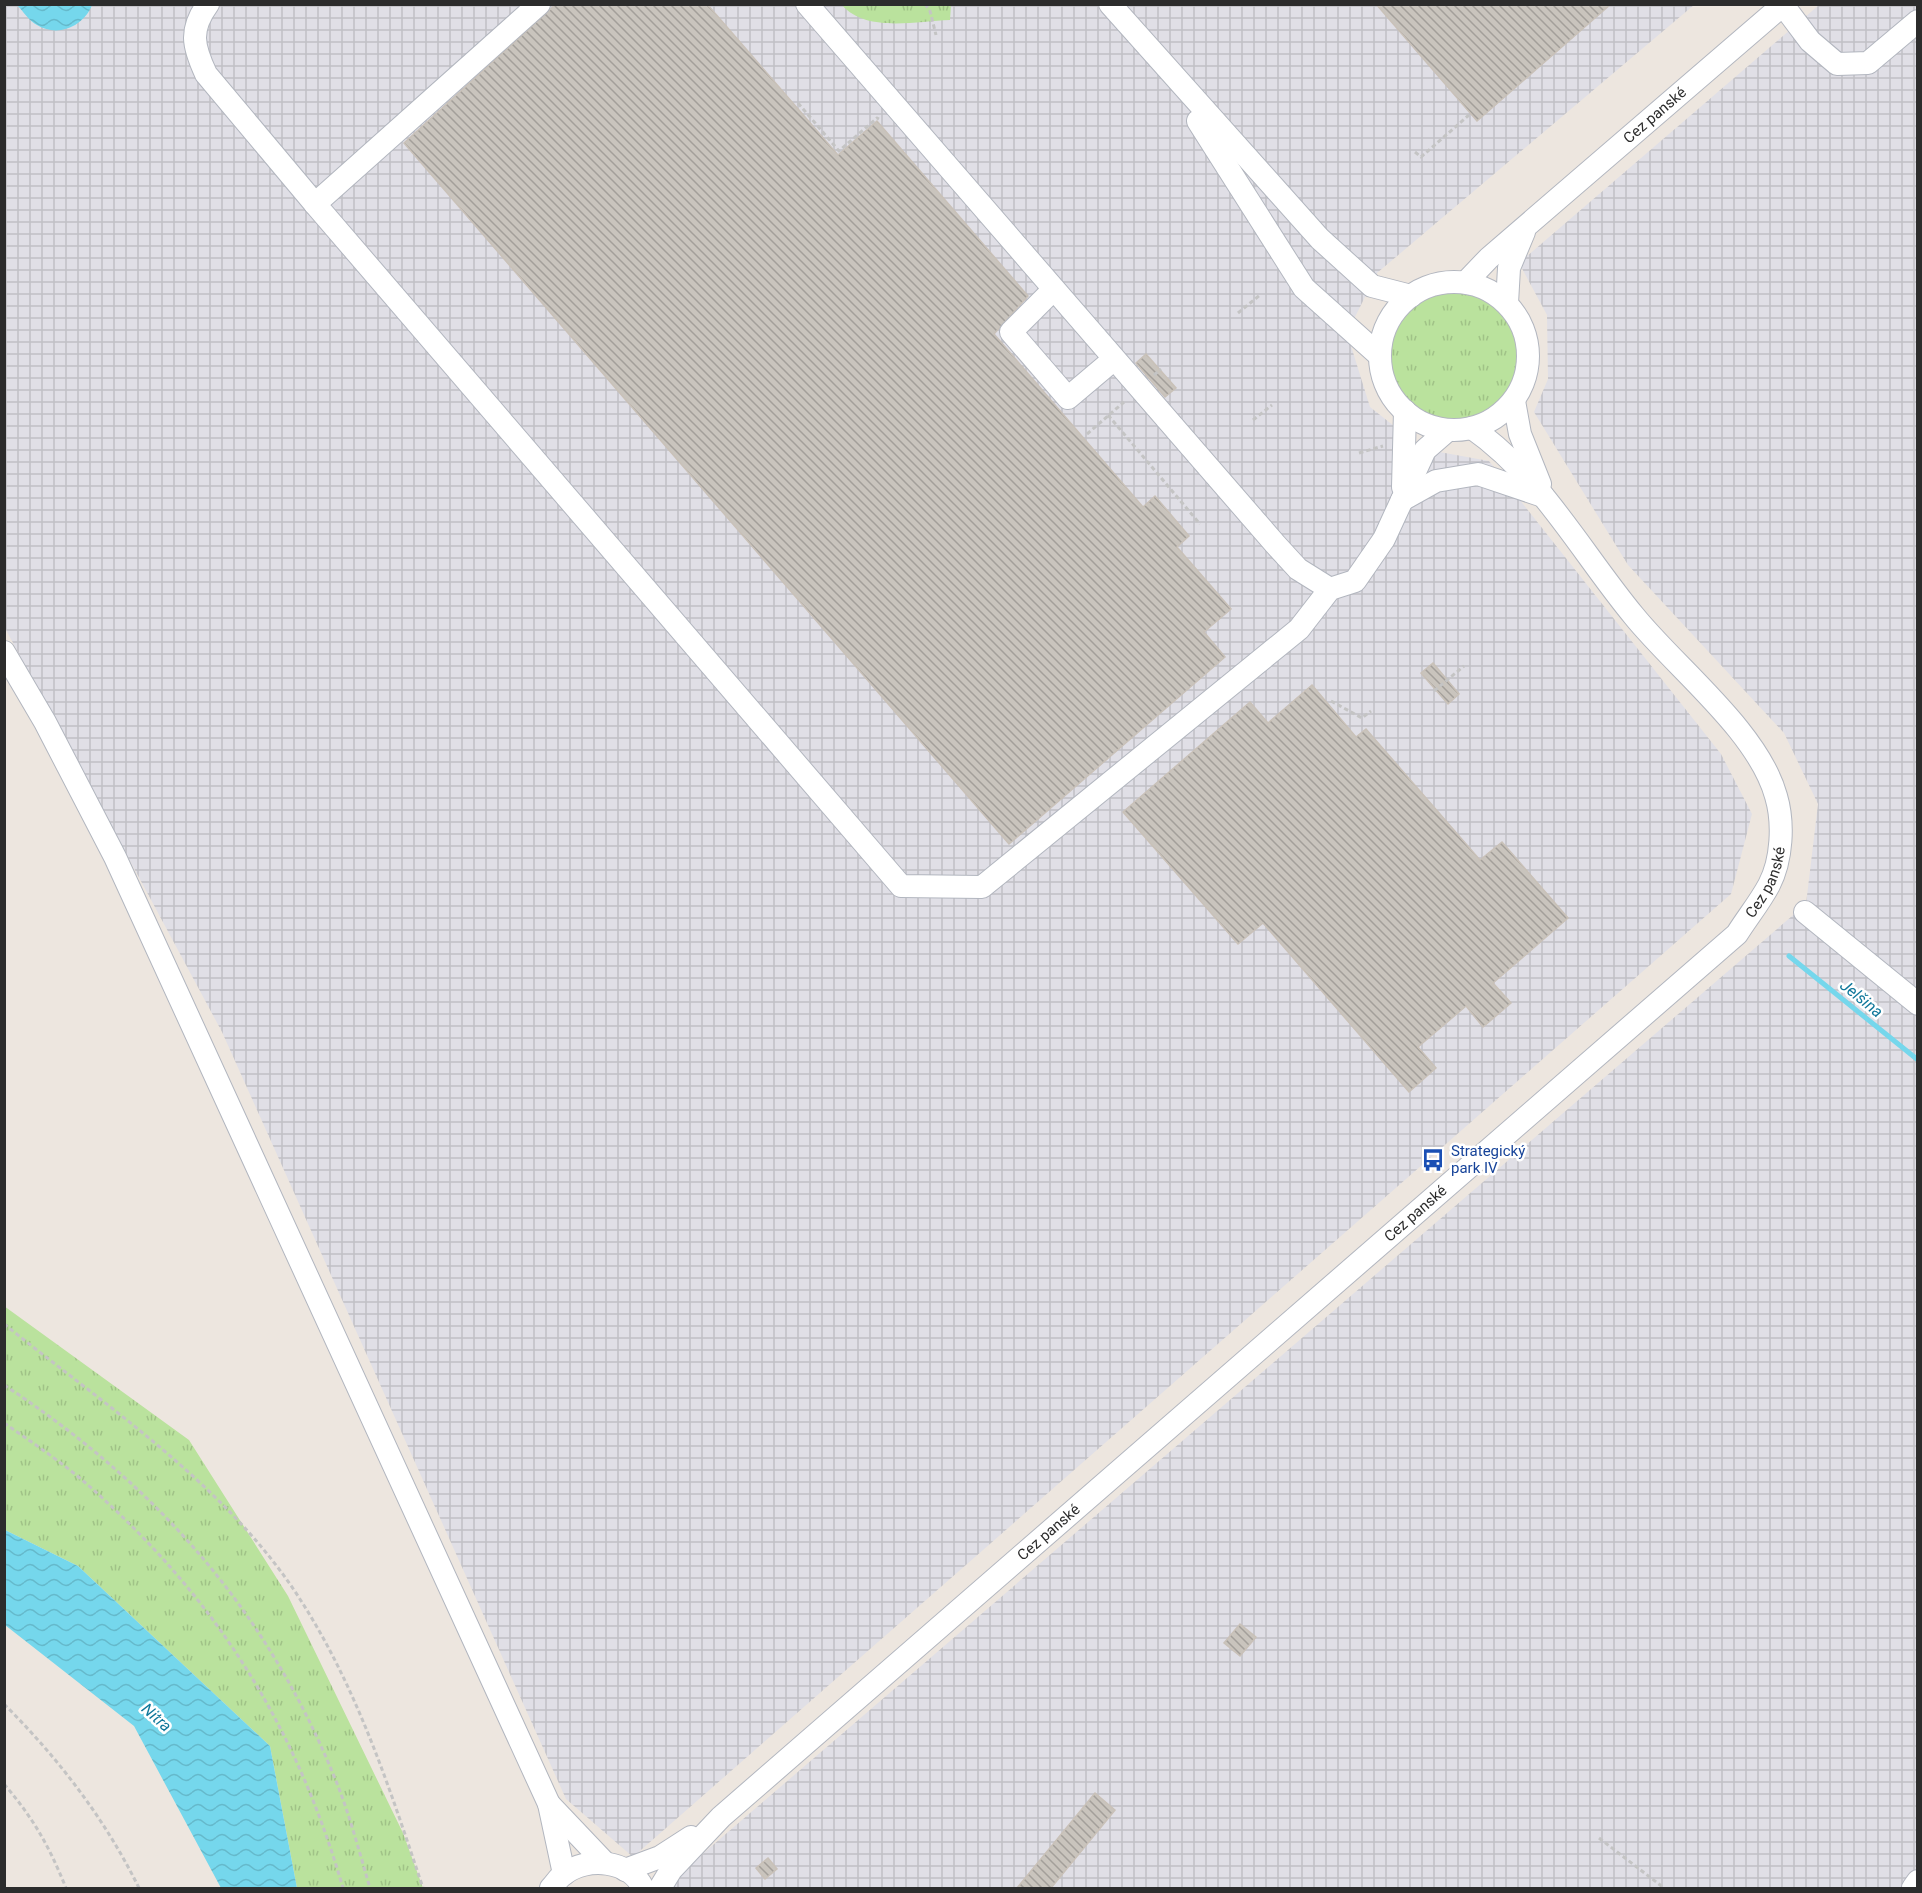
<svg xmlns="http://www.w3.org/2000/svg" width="1922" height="1893" font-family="Roboto,sans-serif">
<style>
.industrial{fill:url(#industrial-grid)}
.grass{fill:url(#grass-tufts)}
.water{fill:url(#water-waves)}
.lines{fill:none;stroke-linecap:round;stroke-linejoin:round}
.stream{stroke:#75d7ec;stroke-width:5}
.building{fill:url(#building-back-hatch);stroke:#c9c1b8;stroke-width:1.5}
.minor-casing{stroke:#b2b6bf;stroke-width:24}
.path{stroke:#c4c4c4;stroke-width:3;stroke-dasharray:4.5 3;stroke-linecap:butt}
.minor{stroke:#fff;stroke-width:22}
.labels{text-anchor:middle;stroke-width:5;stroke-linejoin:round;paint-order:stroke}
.street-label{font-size:15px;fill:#2c2c2c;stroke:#fff}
.transit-label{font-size:15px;fill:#164399;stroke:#fff;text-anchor:start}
.water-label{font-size:16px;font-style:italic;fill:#11789b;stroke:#fff}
</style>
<defs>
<pattern id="industrial-grid" width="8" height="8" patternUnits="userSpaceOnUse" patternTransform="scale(1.5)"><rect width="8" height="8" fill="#e0dfe6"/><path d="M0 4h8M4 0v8" fill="none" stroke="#c0c0c5"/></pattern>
<pattern id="grass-tufts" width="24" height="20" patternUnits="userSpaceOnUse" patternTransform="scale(1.5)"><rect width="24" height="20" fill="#bae29d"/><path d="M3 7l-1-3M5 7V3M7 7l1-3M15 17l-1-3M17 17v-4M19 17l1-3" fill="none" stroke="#a0c287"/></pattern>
<pattern id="water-waves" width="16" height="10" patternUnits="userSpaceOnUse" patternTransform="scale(1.5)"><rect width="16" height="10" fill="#75d7ec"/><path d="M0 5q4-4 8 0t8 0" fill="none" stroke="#65b9cb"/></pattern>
<pattern id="building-back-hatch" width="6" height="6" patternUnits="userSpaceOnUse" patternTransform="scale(1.5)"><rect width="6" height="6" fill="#c9c4bd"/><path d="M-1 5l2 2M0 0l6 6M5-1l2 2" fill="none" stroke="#a39f9a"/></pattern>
</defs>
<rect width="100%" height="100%" fill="#ede6df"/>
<g class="industrial">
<path d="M4 5H1694L1377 273 1347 333 1370 407 1423 449 1489 461 1721 754 1752 814 1731 894 633 1857 566 1799 222 1032 5 628Z"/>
<path d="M1819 5H1917V1888H663L1806 904 1818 804 1784 733 1628 565 1534 412 1548 379 1547 315 1519 263Z"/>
</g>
<g class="grass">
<path d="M842 5H951L950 20C916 21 866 33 842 5Z"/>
<circle cx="1454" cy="356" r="63"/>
<path d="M4 1306 189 1440 288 1596 403 1833 423 1888H297L270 1746 78 1566 5 1530Z"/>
</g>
<g class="water">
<path d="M17 5H92C84 26 58 38 37 25 29 21 23 11 17 5Z"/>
<path d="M5 1530 78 1566 270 1746 297 1888H221L134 1726 5 1625Z"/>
</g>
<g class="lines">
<path class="stream" d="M1789 956 1918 1060"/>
</g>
<g class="building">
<path d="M556 4H707L838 155 877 121 1028 296 994 334 1143 507 1155 496 1189 536 1177 547 1231 609 1204 632 1225 657 1009 844 404 143Z"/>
<path d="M1376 4H1611L1477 121Z"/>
<path d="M1146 354 1176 388 1165 397 1136 363Z"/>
<path d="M1433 663 1459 694 1448 704 1421 673Z"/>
<path d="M1312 685 1356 737 1366 729 1480 860 1502 842 1568 918 1493 983 1511 1003 1483 1027 1466 1006 1418 1047 1436 1068 1409 1092 1263 923 1238 944 1123 812 1250 702 1268 723Z"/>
<path d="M1240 1624 1256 1637 1240 1656 1224 1643Z"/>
<path d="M1095 1793 1115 1810 1051 1888H1017Z"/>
<path d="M768 1858 777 1869 765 1879 756 1868Z"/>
</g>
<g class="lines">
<g class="minor-casing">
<g id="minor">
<path d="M208 4C189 30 193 46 206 74L315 204"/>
<path d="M539 4 315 204 901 886 982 887 1299 629 1330 589 1355 581 1384 539 1425 450 1448 430"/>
<path d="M807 4 1276 545 1298 569 1330 589"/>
<path d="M1110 4 1320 239 1372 286 1411 296"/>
<path d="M1783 5 1810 41 1837 64 1868 63 1918 21"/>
<path d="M1198 121 1304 288 1380 356"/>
<path id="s1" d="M1466 282 1489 258 1784 4"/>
<circle cx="1454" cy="356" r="74"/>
<path d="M1053 290 1011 332 1068 398 1113 360"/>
<path d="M1507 303 1509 268 1524 232"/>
<path d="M1514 401 1520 434 1540 484"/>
<path d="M1403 487 1405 411"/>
<path d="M1402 500 1436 481 1478 474 1543 496"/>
<path d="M4 652 45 722 115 857 549 1804 564 1874"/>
<path d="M1805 912 1918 1004"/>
<path d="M549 1804 605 1863"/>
<path d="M625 1870 660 1857 691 1837"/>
<path d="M551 1888C555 1884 559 1877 564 1874 587 1856 630 1860 643 1888"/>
<path id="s2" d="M660 1888 671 1870 721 1817 1737 934C1747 918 1760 902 1769 885 1782 860 1784 823 1776 796 1758 731 1676 668 1634 616 1581 552 1541 476 1472 428"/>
<path d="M1913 1888 1918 1881"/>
</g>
</g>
<g class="path">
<path d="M925 4 930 11 936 35"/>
<path d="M798 103 839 151 877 118 879 119"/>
<path d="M1415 152 1421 157 1469 115"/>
<path d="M1238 313 1260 295"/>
<path d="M1154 375 1161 369"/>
<path d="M1108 415 1200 524"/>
<path d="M1253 420 1272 405"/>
<path d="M1087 434 1124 402"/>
<path d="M1359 453 1383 446"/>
<path d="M1434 691 1464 666"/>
<path d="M1331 701 1362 718 1371 711"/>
<path d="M4 1324C105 1405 221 1482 294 1590 355 1681 389 1786 423 1888"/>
<path d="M4 1385C155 1484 265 1608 334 1776 349 1812 359 1851 370 1888"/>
<path d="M4 1423C33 1443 63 1463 89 1486 216 1598 296 1726 343 1888"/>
<path d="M4 1704C59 1759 105 1819 139 1888"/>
<path d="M4 1784C34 1819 49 1846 66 1888"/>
<path d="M1599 1838 1664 1888"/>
</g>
<use href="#minor" class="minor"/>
</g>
<defs>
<g id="bus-bare" transform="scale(1.8)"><path d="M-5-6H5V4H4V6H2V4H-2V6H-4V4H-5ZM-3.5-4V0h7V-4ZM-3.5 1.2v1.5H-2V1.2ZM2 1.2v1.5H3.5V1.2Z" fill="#1a4fb4" stroke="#fff" stroke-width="2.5" paint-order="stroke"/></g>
</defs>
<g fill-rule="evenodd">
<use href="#bus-bare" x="1433" y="1160"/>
</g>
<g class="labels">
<g class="street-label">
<text dy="5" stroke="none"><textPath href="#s1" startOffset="252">Cez panské</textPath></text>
<text dy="5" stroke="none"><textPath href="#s2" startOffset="1500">Cez panské</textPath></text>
<text dy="5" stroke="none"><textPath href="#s2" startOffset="1014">Cez panské</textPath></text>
<text dy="5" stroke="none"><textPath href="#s2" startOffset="528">Cez panské</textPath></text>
</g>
<g class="transit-label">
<text x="1451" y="1156">Strategický<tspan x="1451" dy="17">park IV</tspan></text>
</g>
<g class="water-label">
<text transform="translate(1862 998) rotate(39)" y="6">Jelšina</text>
<text transform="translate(157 1717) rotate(42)" y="6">Nitra</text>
</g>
</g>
<rect width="1922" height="1893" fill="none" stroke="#2c2c2c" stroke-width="12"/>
</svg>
